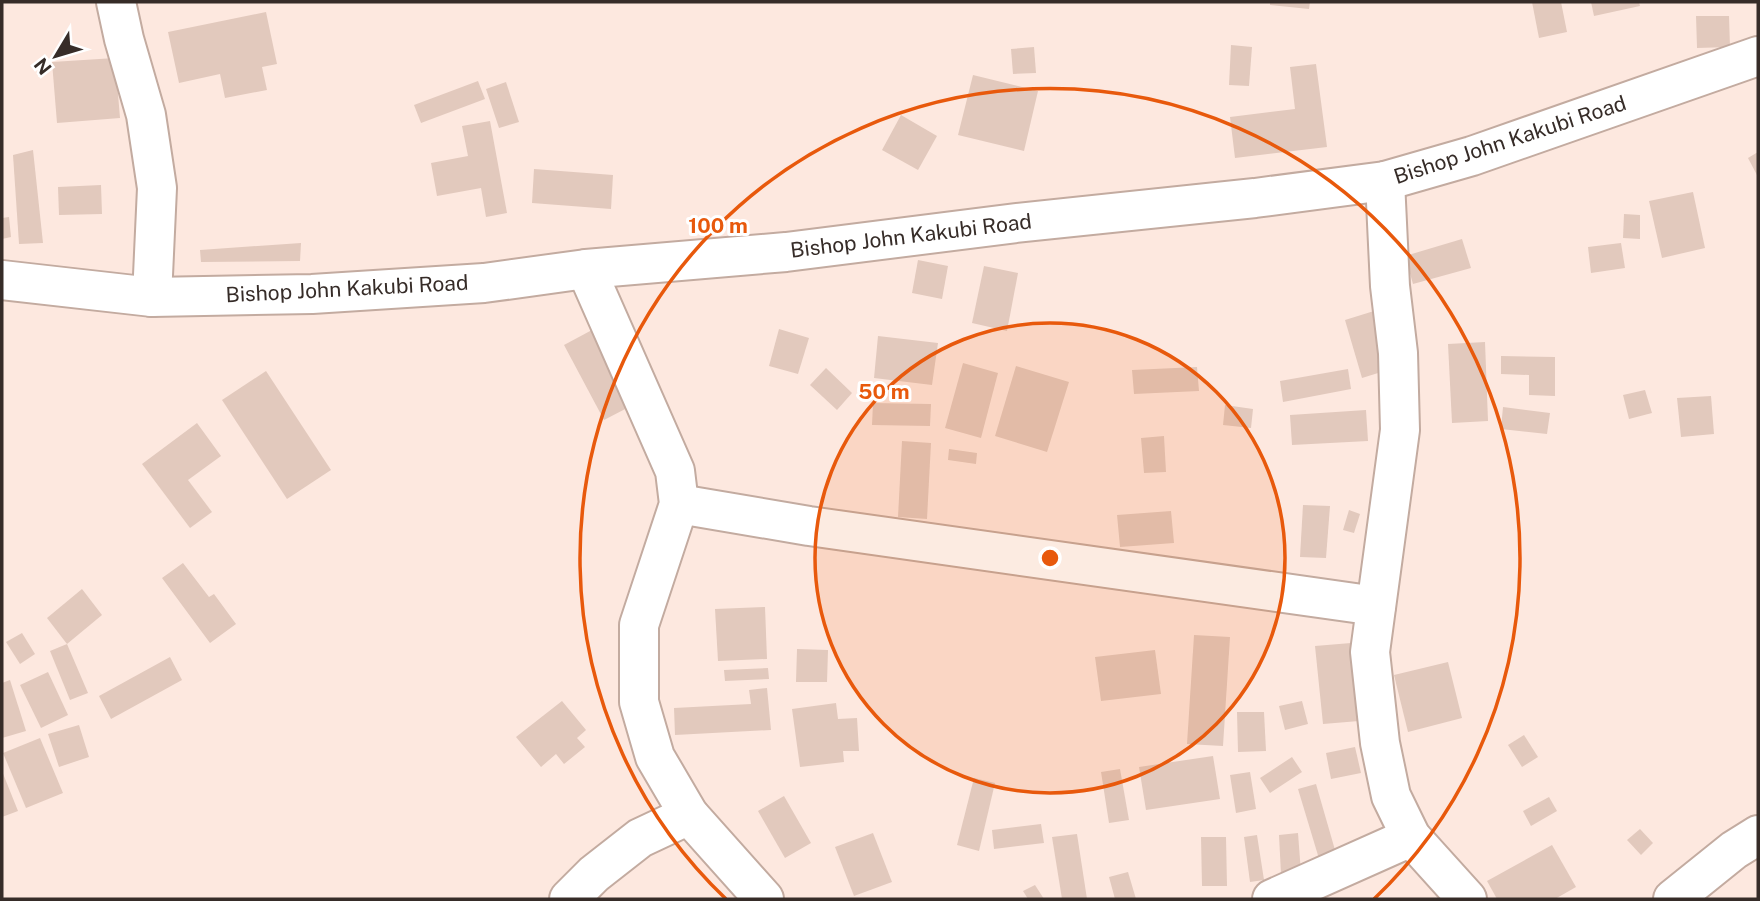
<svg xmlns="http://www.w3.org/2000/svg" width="1760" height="901" font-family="'Public Sans',sans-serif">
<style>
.building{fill:#e2c9bd}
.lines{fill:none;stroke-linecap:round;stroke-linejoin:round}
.minor-casing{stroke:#c3aba0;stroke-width:42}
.minor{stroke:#fff;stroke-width:38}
.ring{fill:none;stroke:#e8590c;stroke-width:3.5}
.labels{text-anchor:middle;stroke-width:6;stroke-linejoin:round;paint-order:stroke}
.street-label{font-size:21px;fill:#362c28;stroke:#fff}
.centre{fill:#e8590c;stroke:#fff;stroke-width:3.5}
.ring-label{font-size:21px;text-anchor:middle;font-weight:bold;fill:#e8590c;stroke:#fff;stroke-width:6;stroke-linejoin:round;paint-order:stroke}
</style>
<rect width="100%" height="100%" fill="#fde8df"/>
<g class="building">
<path d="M1270 2H1310L1309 9 1270 5Z"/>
<path d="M1532 2H1561L1567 32 1539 38Z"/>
<path d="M1591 2H1639L1640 6 1594 16Z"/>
<path d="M266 12 277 64 262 67 267 90 225 98 220 74 179 83 168 32Z"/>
<path d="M1696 16H1729L1730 47 1697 48Z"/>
<path d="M1231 45 1252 47 1249 86 1229 85Z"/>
<path d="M1034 47 1036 73 1013 74 1011 49Z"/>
<path d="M115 58 120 118 57 123 52 62Z"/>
<path d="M1316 64 1327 147 1235 158 1230 117 1295 109 1290 67Z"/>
<path d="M973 75 1038 91 1024 151 958 135Z"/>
<path d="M478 81 485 99 421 123 414 105Z"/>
<path d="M506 82 519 122 499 128 486 89Z"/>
<path d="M901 115 937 136 918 170 882 150Z"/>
<path d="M490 121 507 213 486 217 481 188 437 196 431 163 468 156 462 126Z"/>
<path d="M33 150 43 243 19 244 13 155Z"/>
<path d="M1758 152V177L1748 158Z"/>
<path d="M534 169 613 175 611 209 532 203Z"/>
<path d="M101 185 102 214 59 215 58 187Z"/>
<path d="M1693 192 1705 248 1662 258 1649 201Z"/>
<path d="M1624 214 1640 215V239L1623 238Z"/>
<path d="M9 217 11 237 2 239V218Z"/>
<path d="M1462 239 1471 268 1413 284 1405 256Z"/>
<path d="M301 243 300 261 201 262 200 250Z"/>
<path d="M1621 243 1625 268 1591 273 1588 247Z"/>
<path d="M918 260 948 266 942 299 912 293Z"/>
<path d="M984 266 1018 273 1007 331 972 323Z"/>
<path d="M1374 311 1391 369 1362 378 1345 320Z"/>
<path d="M779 329 809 338 798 374 769 366Z"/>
<path d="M592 330 631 406 604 420 564 345Z"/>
<path d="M878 336 938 343 932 385 874 378Z"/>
<path d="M1485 342 1488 421 1452 423 1448 344Z"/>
<path d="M1501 356 1555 357V396L1529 395V375L1501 374Z"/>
<path d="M963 363 998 373 981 438 945 428Z"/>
<path d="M1016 366 1069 382 1047 452 995 436Z"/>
<path d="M1197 367 1199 391 1134 394 1132 370Z"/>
<path d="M826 368 852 393 837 410 810 385Z"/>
<path d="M1348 369 1351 389 1283 402 1280 381Z"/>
<path d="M266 371 331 470 287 499 222 400Z"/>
<path d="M1645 390 1652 413 1629 419 1623 395Z"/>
<path d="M1711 396 1714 434 1681 437 1677 398Z"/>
<path d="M873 403 931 404 930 426 872 425Z"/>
<path d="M1225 405 1253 409 1251 428 1223 425Z"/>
<path d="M1503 407 1550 413 1547 434 1501 429Z"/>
<path d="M1366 410 1368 441 1292 445 1290 415Z"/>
<path d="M197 423 221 456 188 480 212 512 190 528 142 464Z"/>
<path d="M1164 436 1166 472 1144 473 1141 438Z"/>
<path d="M902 441 931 443 927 519 898 517Z"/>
<path d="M949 449 977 453 976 464 948 460Z"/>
<path d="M1303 505 1330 506 1326 558 1300 557Z"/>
<path d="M1349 510 1360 514 1354 533 1343 530Z"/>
<path d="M1171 511 1174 543 1120 547 1117 515Z"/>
<path d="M183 563 209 597 214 594 236 624 210 643 162 578Z"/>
<path d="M82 589 102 615 67 644 47 618Z"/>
<path d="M765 607 767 659 718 661 715 609Z"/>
<path d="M22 633 35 654 20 664 6 642Z"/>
<path d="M1194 635 1230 637 1223 746 1187 744Z"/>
<path d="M1351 643 1359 721 1323 724 1315 646Z"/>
<path d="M67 644 88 693 70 700 50 651Z"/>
<path d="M797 649 828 650 827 682H796Z"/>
<path d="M1155 650 1161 694 1101 701 1095 657Z"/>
<path d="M170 657 182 680 111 719 99 696Z"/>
<path d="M1448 662 1462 718 1408 732 1394 675Z"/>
<path d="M768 668 769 679 725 681 724 670Z"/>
<path d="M48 672 68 715 41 728 20 685Z"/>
<path d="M10 680 26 731 2 738V683Z"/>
<path d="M767 688 771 730 675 735 674 708 751 704 749 690Z"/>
<path d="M562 701 586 730 577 738 585 747 564 764 556 754 541 767 516 737Z"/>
<path d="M1302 701 1308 724 1285 730 1279 706Z"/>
<path d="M836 703 838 719 857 718 859 751H843L844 762 800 767 792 709Z"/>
<path d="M1237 712H1264L1266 751 1238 752Z"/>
<path d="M79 725 89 757 59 767 48 734Z"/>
<path d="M1524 735 1538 757 1522 767 1508 745Z"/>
<path d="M40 738 63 793 26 808 3 753Z"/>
<path d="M1355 747 1361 773 1331 779 1326 753Z"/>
<path d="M1213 756 1220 799 1146 810 1139 767Z"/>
<path d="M1292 757 1302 772 1270 793 1260 778Z"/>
<path d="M1120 769 1129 820 1109 823 1101 772Z"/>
<path d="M2 771 18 811 2 817Z"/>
<path d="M1250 772 1256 809 1236 813 1230 775Z"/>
<path d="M974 778 995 783 979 851 957 845Z"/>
<path d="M1316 784 1337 857 1320 862 1298 789Z"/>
<path d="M784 796 811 843 785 858 758 811Z"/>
<path d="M1549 797 1557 811 1531 826 1523 811Z"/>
<path d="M1041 824 1044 843 994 849 992 830Z"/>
<path d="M1640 829 1653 843 1641 855 1627 840Z"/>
<path d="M873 833 892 882 854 896 835 847Z"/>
<path d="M1298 833 1301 873 1281 874 1279 835Z"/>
<path d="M1077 834 1087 899H1062L1052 837Z"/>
<path d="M1257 835 1264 880 1250 882 1244 837Z"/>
<path d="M1201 837H1226L1227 886H1202Z"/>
<path d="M1552 845 1576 887 1555 899H1497L1487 881Z"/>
<path d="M1128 872 1136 899H1115L1109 877Z"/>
<path d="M1035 885 1044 899H1028L1023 891Z"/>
</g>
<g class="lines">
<g class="minor-casing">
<g id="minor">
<path d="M116 2 124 39 146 115 157 188 152 297"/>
<path d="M1385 181 1390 286 1398 353 1400 430 1370 652 1380 743 1391 796 1411 837 1467 899"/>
<path d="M586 269 675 471 679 504 639 625V702L655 757 689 815 764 899"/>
<path d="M2 280 152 297 312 294 484 283 586 269 786 252 1016 223 1255 198 1385 181 1472 156 1758 56"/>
<path d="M679 504 809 526 1376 606"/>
<path d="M569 899 594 874 640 838 689 815"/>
<path d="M1272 899 1411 837"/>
<path d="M1673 899 1734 850 1758 835"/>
</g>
</g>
<use href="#minor" class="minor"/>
</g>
<circle cx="1050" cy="558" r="235" fill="#e8590c" fill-opacity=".12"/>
<g class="ring">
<circle cx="1050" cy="558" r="235"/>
<path d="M726 899A470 470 0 1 1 1374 899"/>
</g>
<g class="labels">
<g class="street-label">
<text transform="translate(1510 140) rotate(-18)" y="7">Bishop John Kakubi Road</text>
<text transform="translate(911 236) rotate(-7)" y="7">Bishop John Kakubi Road</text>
<text transform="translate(347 289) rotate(-3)" y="7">Bishop John Kakubi Road</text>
</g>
</g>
<circle cx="1050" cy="558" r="10" class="centre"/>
<g class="ring-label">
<text x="718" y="233">100 m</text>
<text x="884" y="399">50 m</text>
</g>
<rect width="1760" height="901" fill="none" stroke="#362c28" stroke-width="7"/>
<g transform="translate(56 56) rotate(232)" stroke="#ffffff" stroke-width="5" paint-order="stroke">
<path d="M0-5L12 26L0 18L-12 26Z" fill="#362c28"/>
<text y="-10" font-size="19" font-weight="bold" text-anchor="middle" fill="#362c28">N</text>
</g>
</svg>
